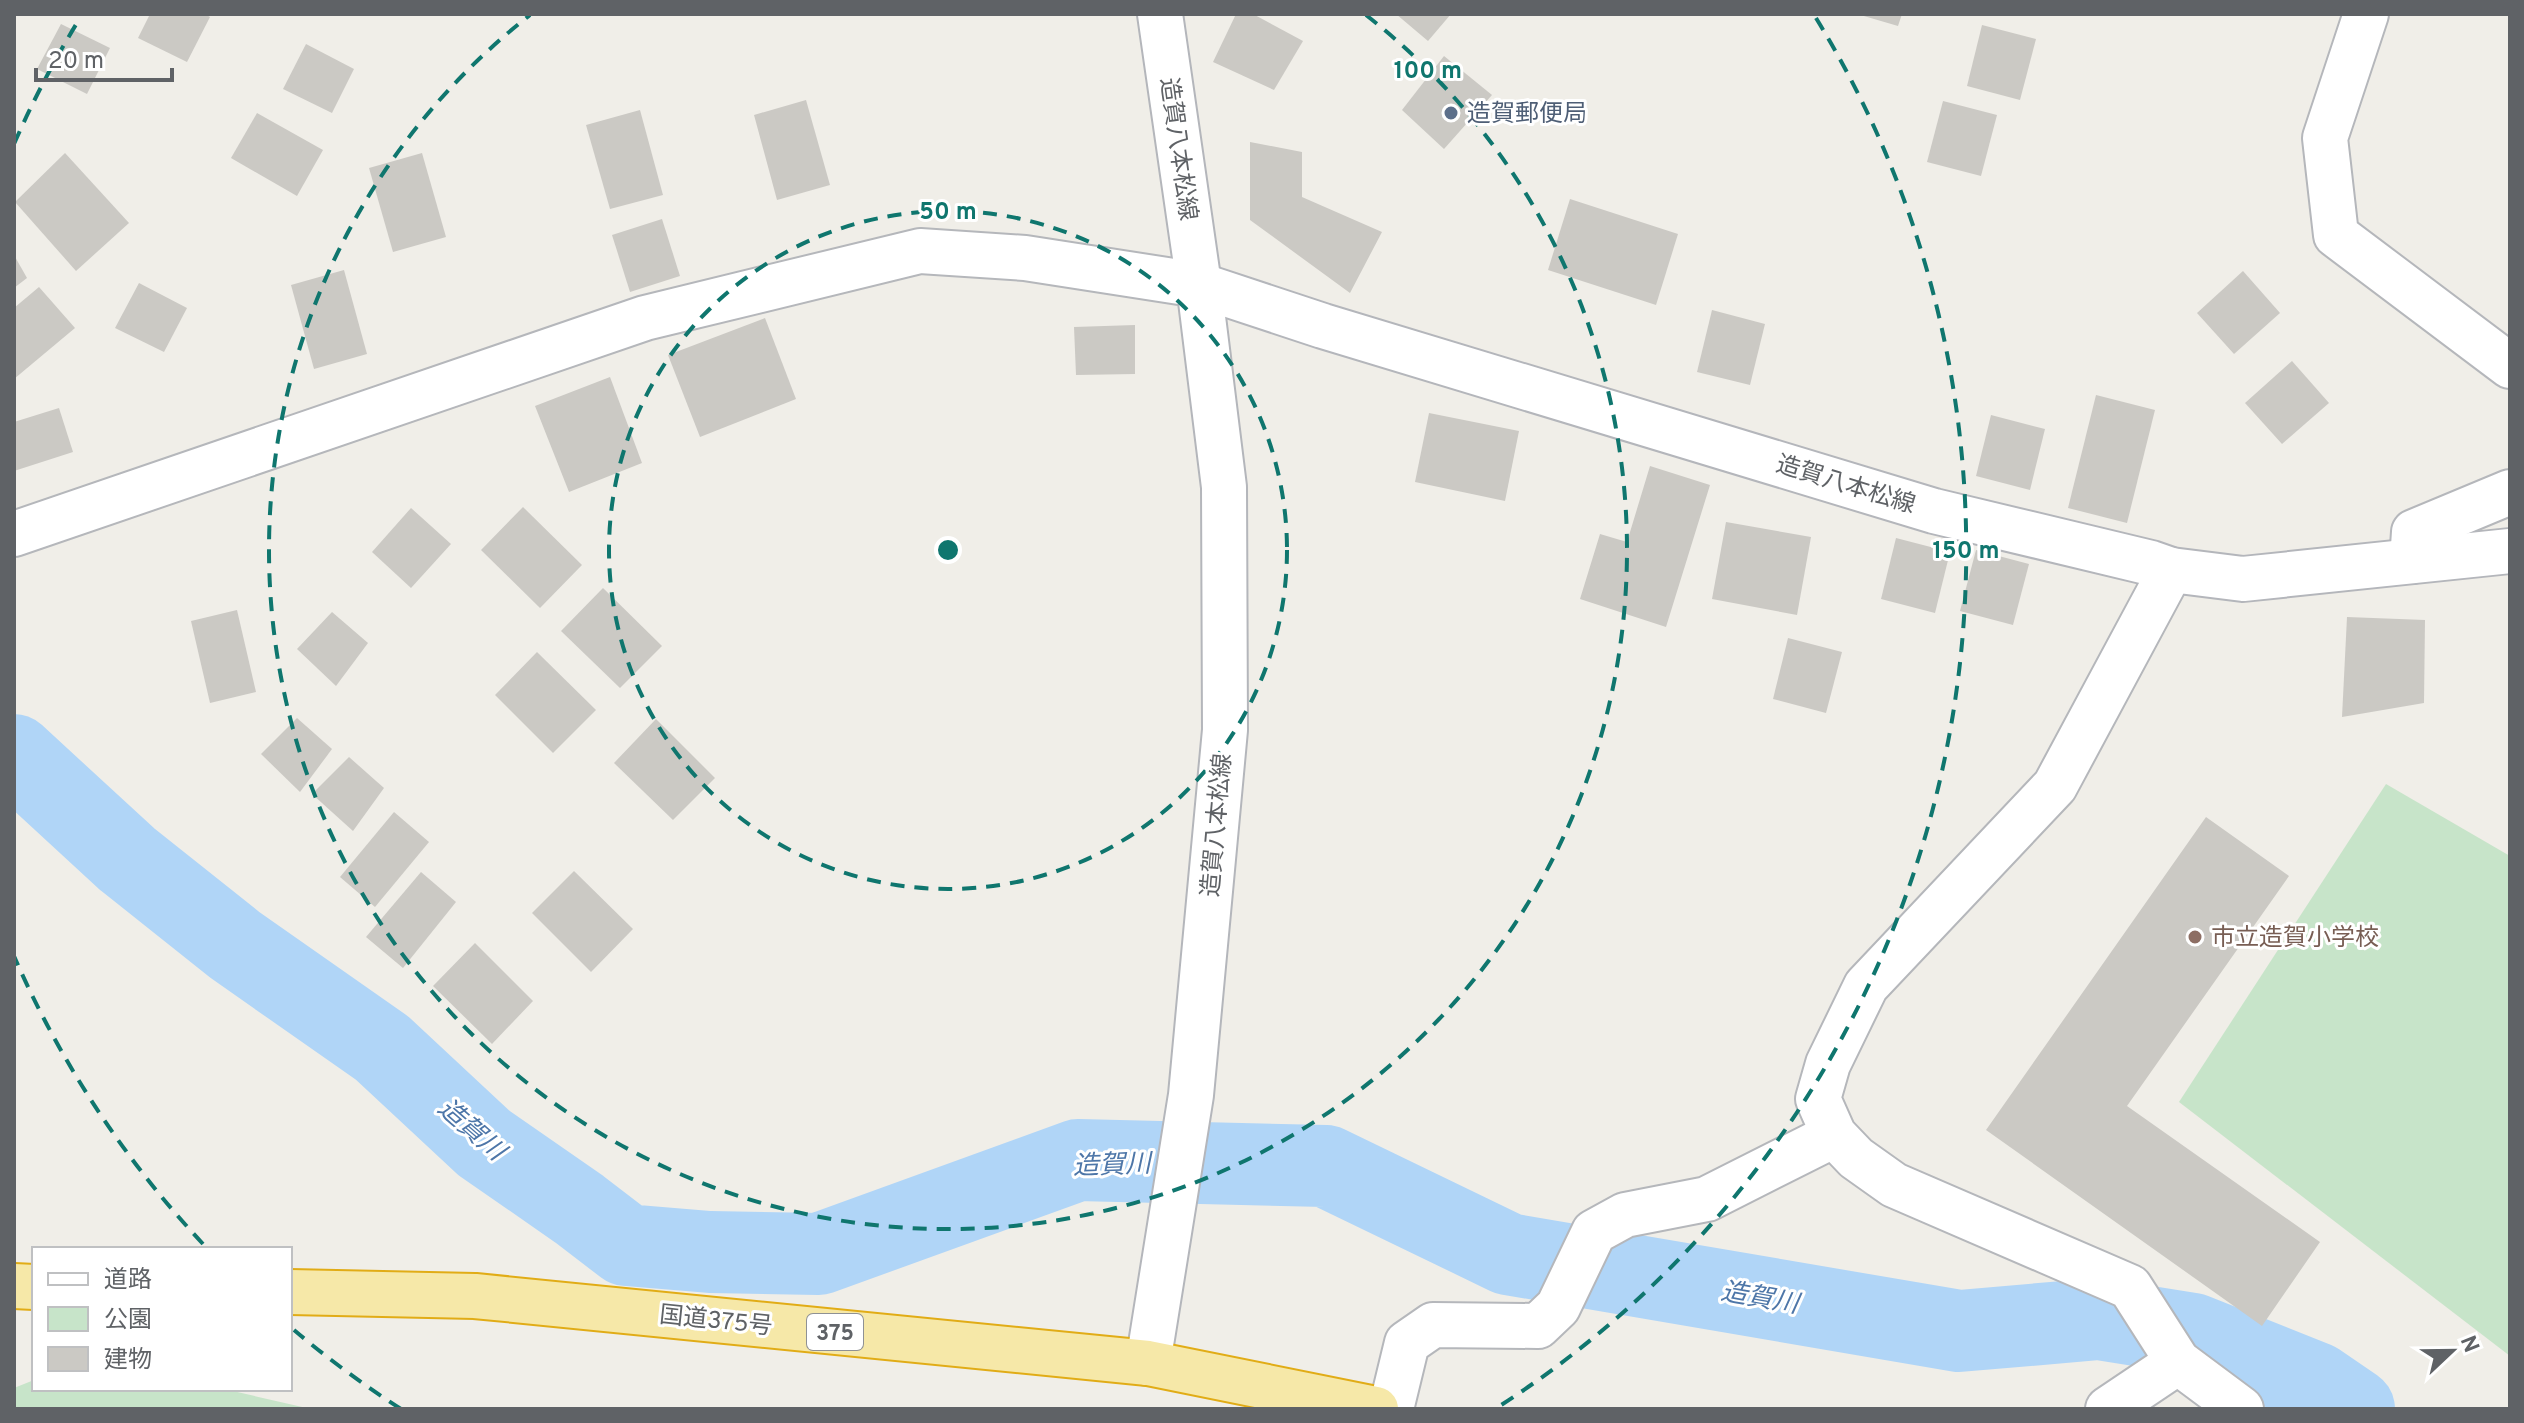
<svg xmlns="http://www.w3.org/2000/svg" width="2524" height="1423" font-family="Overpass,'Noto Sans JP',sans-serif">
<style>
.green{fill:#c7e4c9}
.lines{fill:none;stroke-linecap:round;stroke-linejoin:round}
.river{stroke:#b0d5f7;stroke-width:82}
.building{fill:#cbc9c4}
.minor-casing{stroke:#b5b7bb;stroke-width:48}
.tertiary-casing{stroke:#b5b7bb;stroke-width:48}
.secondary-casing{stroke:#b4b6bb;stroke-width:48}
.trunk-casing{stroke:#e1ac16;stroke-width:48}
.minor{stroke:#fff;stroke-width:44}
.tertiary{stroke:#fff;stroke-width:44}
.secondary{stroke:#fff;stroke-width:44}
.trunk{stroke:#f6e8a8;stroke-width:44}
.ring{fill:none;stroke:#0f766e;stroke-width:4;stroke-dasharray:14 10}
.service-dot{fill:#5c6f8a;stroke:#fff;stroke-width:3}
.education-dot{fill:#8d6e63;stroke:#fff;stroke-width:3}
.labels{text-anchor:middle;stroke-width:6;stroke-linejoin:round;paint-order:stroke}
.shield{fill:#fff;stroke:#8f9194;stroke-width:2}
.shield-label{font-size:22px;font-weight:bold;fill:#5f6266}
.service-label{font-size:24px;fill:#4e5e75;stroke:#fff;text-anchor:start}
.street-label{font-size:24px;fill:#5f6266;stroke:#fff}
.education-label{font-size:24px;fill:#785e54;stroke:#fff;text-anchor:start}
.water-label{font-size:26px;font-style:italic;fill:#4d76a8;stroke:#fff}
.centre{fill:#0f766e;stroke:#fff;stroke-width:4}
.ring-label{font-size:24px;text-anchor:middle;font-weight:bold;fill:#0f766e;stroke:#fff;stroke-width:6;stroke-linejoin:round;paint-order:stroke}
</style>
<rect width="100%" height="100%" fill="#f0eee8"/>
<g class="green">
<path d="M2386 784 2510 856V1356L2179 1102Z"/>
<path d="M34 1380V1389H224L311 1409H14V1388Z"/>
</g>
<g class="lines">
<path class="river" d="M14 755 127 859 235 945 382 1048 484 1143 579 1209 626 1245 710 1252 819 1254 1078 1160 1326 1166 1508 1254 1959 1331 2099 1319 2193 1334 2316 1383 2354 1409"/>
</g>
<g class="building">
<path d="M150 14H205L210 17 187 62 138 38Z"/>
<path d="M1236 14H1253L1303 41 1274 90 1213 62Z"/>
<path d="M1396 14H1451L1428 41Z"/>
<path d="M1857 14H1902L1898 26Z"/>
<path d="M61 24 110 48 87 94 37 69Z"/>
<path d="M1982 25 2036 39 2020 100 1967 86Z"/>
<path d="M306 44 354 69 332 113 283 89Z"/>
<path d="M1444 56 1492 95 1444 149 1402 110Z"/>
<path d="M806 100 830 185 777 200 754 115Z"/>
<path d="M1943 101 1997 115 1981 176 1927 162Z"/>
<path d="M640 110 663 195 610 209 586 125Z"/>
<path d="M257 113 323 150 297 196 231 158Z"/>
<path d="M1250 142 1302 152V197L1382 232 1350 293 1250 220Z"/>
<path d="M65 153 129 223 76 271 15 202Z"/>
<path d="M422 153 446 237 393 252 369 168Z"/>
<path d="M1570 199 1678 234 1656 305 1548 270Z"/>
<path d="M662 219 680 276 630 292 612 235Z"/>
<path d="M14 255 27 278 14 288Z"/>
<path d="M344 270 367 354 314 369 291 285Z"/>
<path d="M2243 271 2280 313 2234 354 2197 313Z"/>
<path d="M139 283 187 308 164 352 115 328Z"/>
<path d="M39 287 75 328 14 379V308Z"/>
<path d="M1712 310 1765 324 1750 385 1697 372Z"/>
<path d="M765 318 796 399 700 437 668 355Z"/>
<path d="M1135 325V374L1076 375 1074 327Z"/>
<path d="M2292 361 2329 403 2282 444 2245 403Z"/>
<path d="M610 377 642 463 569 492 535 406Z"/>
<path d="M2096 395 2155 410 2127 523 2068 508Z"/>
<path d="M59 408 73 452 14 471V422Z"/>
<path d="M1429 413 1519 431 1505 501 1415 482Z"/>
<path d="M1991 415 2045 429 2030 490 1976 476Z"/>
<path d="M1650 466 1710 485 1666 627 1580 599 1600 534 1627 542Z"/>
<path d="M523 507 582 565 540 608 481 550Z"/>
<path d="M411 508 451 544 411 588 372 552Z"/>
<path d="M1726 522 1811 537 1797 615 1712 599Z"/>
<path d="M1896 538 1950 552 1935 613 1881 599Z"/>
<path d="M1976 550 2029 564 2013 625 1960 611Z"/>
<path d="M603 588 662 646 620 688 561 631Z"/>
<path d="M237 610 256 692 210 703 191 621Z"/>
<path d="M332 612 368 643 336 686 297 649Z"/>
<path d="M2347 617 2425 620 2424 703 2342 717Z"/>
<path d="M1788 638 1842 652 1826 713 1773 699Z"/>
<path d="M537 652 596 710 553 753 495 695Z"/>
<path d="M297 718 332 749 300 792 261 754Z"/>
<path d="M656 719 715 778 673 820 614 763Z"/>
<path d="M349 757 384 788 353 831 312 794Z"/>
<path d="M394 812 429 842 375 907 340 877Z"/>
<path d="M2206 817 2289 876 2127 1106 2320 1242 2262 1326 1986 1130Z"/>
<path d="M574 871 633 929 591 972 532 913Z"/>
<path d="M421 872 456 902 403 968 366 937Z"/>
<path d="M475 943 533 1001 492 1044 433 986Z"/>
</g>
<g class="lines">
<g class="minor-casing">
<g id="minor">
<path d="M2366 14 2325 138 2336 235 2510 366"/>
<path d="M2412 561 2414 532 2510 492"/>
<path d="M2171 570 2055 786 1866 986 1828 1064 1818 1099 1834 1135 1856 1158 1894 1185 2130 1287 2178 1362 2241 1409"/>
<path d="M1391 1409 1407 1343 1433 1325 1538 1326 1558 1307 1594 1232 1625 1215 1707 1199 1834 1135"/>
<path d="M2108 1409 2178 1362"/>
</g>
</g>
<g class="tertiary-casing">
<path id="tertiary" d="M14 534 645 318 920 251 1025 258 1199 285"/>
</g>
<g class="secondary-casing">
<g id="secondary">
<path d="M1199 285 1323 326 1934 511 2151 563 2171 570 2243 579 2510 551"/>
<path d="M1148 1363 1191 1095 1225 730 1224 487 1199 285 1160 14"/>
</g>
</g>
<g class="trunk-casing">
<g id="trunk">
<path d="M14 1286 34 1287"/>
<path d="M290 1292 475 1296 1148 1363 1376 1409"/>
</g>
</g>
<use href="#minor" class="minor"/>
<use href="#tertiary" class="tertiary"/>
<use href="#secondary" class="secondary"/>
<use href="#trunk" class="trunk"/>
</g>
<g class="ring">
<circle cx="948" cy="550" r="339"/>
<path d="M1366 15A679 679 0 1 1 530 15"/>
<path d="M401 1409A1018 1018 0 0 1 294 1330M203 1244A1018 1018 0 0 1 14 956M14 144A1018 1018 0 0 1 80 18M1816 18A1018 1018 0 0 1 1495 1409"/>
</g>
<circle class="service-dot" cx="1451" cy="113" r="8"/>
<circle class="education-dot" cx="2195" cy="937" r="8"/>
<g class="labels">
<rect class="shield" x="807" y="1314" width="56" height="36" rx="6"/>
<g class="shield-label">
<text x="835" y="1340">375</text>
</g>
<g class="service-label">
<text x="1467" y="121">造賀郵便局</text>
</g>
<g class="street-label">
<text transform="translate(1179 149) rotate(82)" y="8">造賀八本松線</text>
<text transform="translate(1846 484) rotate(17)" y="8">造賀八本松線</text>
<text transform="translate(1216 825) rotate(-85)" y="8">造賀八本松線</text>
<text transform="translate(716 1320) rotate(6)" y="8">国道375号</text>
</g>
<g class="education-label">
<text x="2211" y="945">市立造賀小学校</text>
</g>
<g class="water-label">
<text transform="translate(472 1129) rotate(41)" y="9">造賀川</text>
<text transform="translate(1112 1164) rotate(-2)" y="9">造賀川</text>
<text transform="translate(1760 1297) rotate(10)" y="9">造賀川</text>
</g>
</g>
<circle cx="948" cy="550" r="12" class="centre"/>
<g class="ring-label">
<text x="1428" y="78">100 m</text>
<text x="948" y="219">50 m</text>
<text x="1966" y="558">150 m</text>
</g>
<rect width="2524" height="1423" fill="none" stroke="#5f6266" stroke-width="32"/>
<rect x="32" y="1247" width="260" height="144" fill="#ffffff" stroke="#bfc0c2" stroke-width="2"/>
<rect x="48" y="1273" width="40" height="12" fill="#ffffff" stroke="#bfc0c2" stroke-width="2"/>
<text x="104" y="1287" font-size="24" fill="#5f6266">道路</text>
<rect x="48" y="1307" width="40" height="24" fill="#c7e4c9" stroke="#bfc0c2" stroke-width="2"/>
<text x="104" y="1327" font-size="24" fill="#5f6266">公園</text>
<rect x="48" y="1347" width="40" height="24" fill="#cbc9c4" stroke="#bfc0c2" stroke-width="2"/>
<text x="104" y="1367" font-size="24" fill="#5f6266">建物</text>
<g transform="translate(2452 1351) rotate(68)" stroke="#ffffff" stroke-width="6" paint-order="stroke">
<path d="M0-6L14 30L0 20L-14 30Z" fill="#5f6266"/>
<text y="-12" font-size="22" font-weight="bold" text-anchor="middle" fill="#5f6266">N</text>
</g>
<path d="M36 68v12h136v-12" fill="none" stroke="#5f6266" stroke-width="4"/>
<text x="48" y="68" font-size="24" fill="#5f6266" stroke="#ffffff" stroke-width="6" paint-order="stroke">20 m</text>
</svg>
